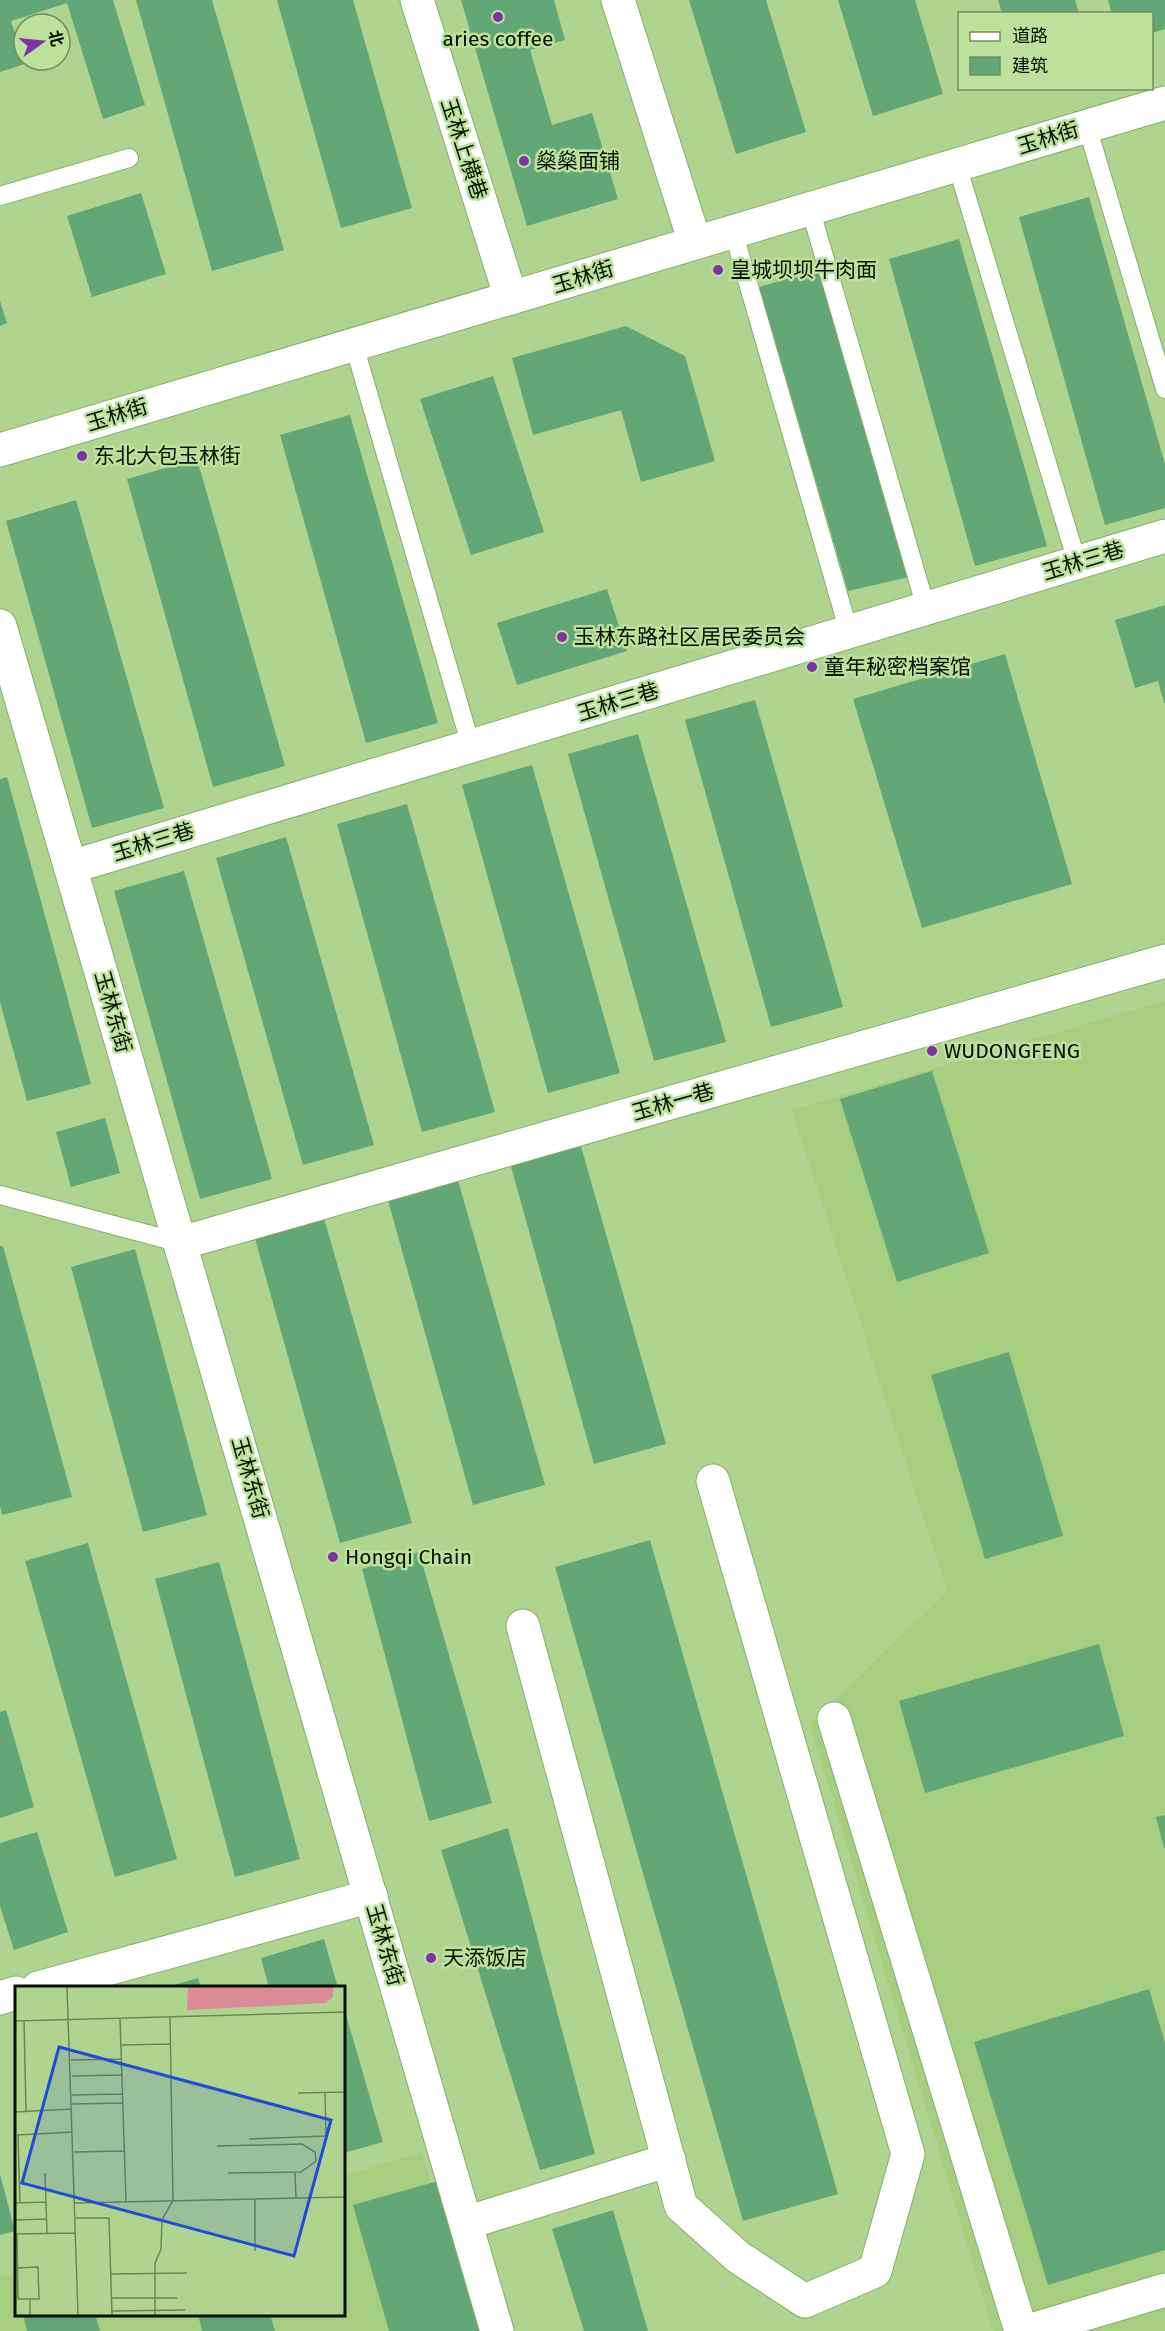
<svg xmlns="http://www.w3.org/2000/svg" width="1165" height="2331" font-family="'Fira Sans','Noto Sans SC',sans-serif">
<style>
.built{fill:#a5ce81}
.building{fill:#64a776}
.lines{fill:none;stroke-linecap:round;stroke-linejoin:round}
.lane-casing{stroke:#89ad6a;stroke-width:20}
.street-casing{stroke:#89ad6a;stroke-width:35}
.secondary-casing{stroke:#89ad6a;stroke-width:35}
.lane{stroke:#fff;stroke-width:18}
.street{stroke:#fff;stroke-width:33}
.secondary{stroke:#fff;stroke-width:33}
.poi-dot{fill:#7e34a6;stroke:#bce19c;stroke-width:2}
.labels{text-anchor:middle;stroke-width:5;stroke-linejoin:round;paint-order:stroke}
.poi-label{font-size:21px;fill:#051100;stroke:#bce19c;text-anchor:start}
.street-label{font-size:21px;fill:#051100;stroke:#bce19c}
.inset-road{fill:none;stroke:#6b8656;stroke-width:1.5}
.view{fill:#1d4ed8;fill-opacity:0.15;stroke:#1d4ed8;stroke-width:3}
.inset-edge{fill:none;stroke:#051100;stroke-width:3}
</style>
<rect width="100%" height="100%" fill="#afd48f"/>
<g class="built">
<path d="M1165 1001V2331H993L810 1724 947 1591 792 1110Z"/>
<path d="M422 2152 475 2331H0V2277L16 2273V2314H344V2176Z"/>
</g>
<g class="building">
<path d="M0 0H113L145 105 103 119 67 3 11 21 25 64 0 72Z"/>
<path d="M136 0H212L284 250 212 271Z"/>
<path d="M277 0H353L412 208 341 228Z"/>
<path d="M461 0H554L565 40 530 50 552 125 592 113 618 199 527 226Z"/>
<path d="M689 0H766L806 132 736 154Z"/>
<path d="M838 0H915L943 94 873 116Z"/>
<path d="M998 0H1075L1079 14H1002Z"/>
<path d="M1108 0H1165V29L1152 33V14H1112Z"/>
<path d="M141 193 166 274 92 297 67 216Z"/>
<path d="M1089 197 1165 464V508L1105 525 1019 217Z"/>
<path d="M959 239 1047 546 975 566 889 259Z"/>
<path d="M821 269 909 577 848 591 759 287Z"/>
<path d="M0 301 7 323 0 326Z"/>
<path d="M626 326 685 356 715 461 641 482 621 410 533 435 512 358Z"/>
<path d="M493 376 544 532 471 555 420 399Z"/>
<path d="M350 415 438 723 366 743 280 435Z"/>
<path d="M197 459 285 766 213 787 127 479Z"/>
<path d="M76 500 164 808 92 828 6 521Z"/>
<path d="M607 589 627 651 517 685 497 623Z"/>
<path d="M1165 605V703H1164L1158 681 1135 688 1115 620Z"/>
<path d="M1005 654 1072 884 922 928 853 699Z"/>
<path d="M755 700 843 1007 771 1027 685 720Z"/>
<path d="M638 734 726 1042 654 1061 568 754Z"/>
<path d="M532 765 620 1073 548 1093 462 785Z"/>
<path d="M7 777 91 1084 27 1101 0 1002V779Z"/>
<path d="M407 804 495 1112 422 1132 337 824Z"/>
<path d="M286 837 374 1145 303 1165 216 858Z"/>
<path d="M184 871 272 1179 200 1199 114 891Z"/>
<path d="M932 1071 989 1253 897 1282 840 1099Z"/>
<path d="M105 1118 120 1173 71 1187 56 1132Z"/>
<path d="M578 1136 666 1444 594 1464 508 1156Z"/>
<path d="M457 1177 545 1485 473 1505 387 1197Z"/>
<path d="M323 1215 412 1523 340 1543 254 1235Z"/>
<path d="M0 1246H3L72 1497 2 1515 0 1506Z"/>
<path d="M135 1249 207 1515 143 1532 71 1267Z"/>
<path d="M1009 1352 1063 1536 985 1559 931 1375Z"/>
<path d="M650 1540 838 2194 743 2221 555 1567Z"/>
<path d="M88 1543 177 1859 115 1877 25 1561Z"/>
<path d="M419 1552 492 1803 429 1821 362 1569Z"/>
<path d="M219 1562 300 1859 235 1877 155 1579Z"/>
<path d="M1099 1644 1124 1736 925 1793 899 1701Z"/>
<path d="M6 1710 34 1807 0 1818V1712Z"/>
<path d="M1165 1815V1848H1164L1156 1817Z"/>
<path d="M508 1828 595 2154 540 2170 441 1850Z"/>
<path d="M37 1832 68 1932 14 1950 0 1906V1843Z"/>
<path d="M324 1939 338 1988H269L261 1958Z"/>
<path d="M198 1978 201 1988H168V1987Z"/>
<path d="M1149 1989 1165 2043V2250L1048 2285 974 2042Z"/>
<path d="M344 2008 383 2142 344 2153Z"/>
<path d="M0 2174 15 2231 0 2235Z"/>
<path d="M445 2179 489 2331H389L353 2205Z"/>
<path d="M613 2210 648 2331H584L552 2229Z"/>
<path d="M23 2314H95L100 2331H27Z"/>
<path d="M198 2314H270L275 2331H202Z"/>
</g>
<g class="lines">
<g class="lane-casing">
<g id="lane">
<path d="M1087 126 1165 389"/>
<path d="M957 165 1077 562"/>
<path d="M0 196 129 158"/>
<path d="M810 208 926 608"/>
<path d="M733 231 849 632"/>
<path d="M354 345 471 746"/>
<path d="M0 1195 181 1243"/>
</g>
</g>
<g class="street-casing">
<g id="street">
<path d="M417 0 511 298"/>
<path d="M618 0 695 243"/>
<path d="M0 626 497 2331"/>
<path d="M71 867 1165 536"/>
<path d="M181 1243 1165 961"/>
<path d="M523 1626 681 2206 738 2257 805 2301 875 2271 908 2154 713 1481"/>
<path d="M834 1719 1021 2331"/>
<path d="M38 1988 371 1896"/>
<path d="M0 1998 16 1993"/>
<path d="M466 2223 669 2160"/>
<path d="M1028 2331 1165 2290"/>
</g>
</g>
<g class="secondary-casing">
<path id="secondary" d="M0 450 1165 103"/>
</g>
<use href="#lane" class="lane"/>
<use href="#street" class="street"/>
<use href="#secondary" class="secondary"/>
</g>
<g class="poi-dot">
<circle cx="498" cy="17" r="6"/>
<circle cx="524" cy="161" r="6"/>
<circle cx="718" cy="270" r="6"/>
<circle cx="82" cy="456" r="6"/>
<circle cx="562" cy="637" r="6"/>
<circle cx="812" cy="667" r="6"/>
<circle cx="932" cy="1051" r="6"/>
<circle cx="333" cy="1557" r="6"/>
<circle cx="431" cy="1958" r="6"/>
</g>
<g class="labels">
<g class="poi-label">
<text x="498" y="46" text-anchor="middle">aries coffee</text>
<text x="536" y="168">燊燊面铺</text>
<text x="730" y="277">皇城坝坝牛肉面</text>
<text x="94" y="463">东北大包玉林街</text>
<text x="574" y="644">玉林东路社区居民委员会</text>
<text x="824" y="674">童年秘密档案馆</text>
<text x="944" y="1058">WUDONGFENG</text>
<text x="345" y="1564">Hongqi Chain</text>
<text x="443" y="1965">天添饭店</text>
</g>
<g class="street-label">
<text transform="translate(1048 138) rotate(-17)" y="7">玉林街</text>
<text transform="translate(464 149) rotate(72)" y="7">玉林上横巷</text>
<text transform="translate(583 277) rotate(-17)" y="7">玉林街</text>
<text transform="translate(117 415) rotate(-17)" y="7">玉林街</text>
<text transform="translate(1083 561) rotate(-17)" y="7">玉林三巷</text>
<text transform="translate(618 702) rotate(-17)" y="7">玉林三巷</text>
<text transform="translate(153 842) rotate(-17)" y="7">玉林三巷</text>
<text transform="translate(113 1012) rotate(74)" y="7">玉林东街</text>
<text transform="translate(673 1102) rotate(-16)" y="7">玉林一巷</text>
<text transform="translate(250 1478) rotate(74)" y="7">玉林东街</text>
<text transform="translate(385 1945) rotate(74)" y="7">玉林东街</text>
</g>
</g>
<g transform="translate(15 1986)">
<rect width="330" height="330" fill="#afd48f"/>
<path d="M173 1H318V11L311 17 172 24Z" fill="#db8b95"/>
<path class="inset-road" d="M52 1 63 329M105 32 111 216M0 35 330 26M9 35 11 125M106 59 155 58M56 74 106 73M57 90 107 89M283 107 330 106M57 109 107 108M57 118 108 117M0 126 57 123M2 149 58 146M3 149 5 216M234 153 311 150 310 106M202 160 287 158 300 166 301 175 286 186 213 187M59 166 109 165M280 186 281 212M30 187 32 247M240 213V265M0 217 31 216M60 217 330 211M61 232H94L97 329M0 234 31 233M0 248 60 247M2 248 3 313H15M2 282 23 281 24 313H15V329M96 288 172 287M96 312H162M97 325 170 324M140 329V277L146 263 147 234 158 214 155 30"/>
<path class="view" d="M44 61 316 134 279 270 7 197Z"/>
<rect width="330" height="330" class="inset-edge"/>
</g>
<rect x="958" y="12" width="195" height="78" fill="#bce19c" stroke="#738e5e" stroke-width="1.5"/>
<rect x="970" y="32" width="30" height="9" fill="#ffffff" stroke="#738e5e" stroke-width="1.5"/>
<text x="1012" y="42" font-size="18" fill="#051100">道路</text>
<rect x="970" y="57" width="30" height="18" fill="#64a776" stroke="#738e5e" stroke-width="1.5"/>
<text x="1012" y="72" font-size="18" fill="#051100">建筑</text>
<g transform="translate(42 42) rotate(75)"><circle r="28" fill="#bce19c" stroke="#738e5e" stroke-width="1.5"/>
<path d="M0-4.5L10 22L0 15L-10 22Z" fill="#7e34a6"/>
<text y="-9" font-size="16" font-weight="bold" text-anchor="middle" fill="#051100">北</text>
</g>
</svg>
